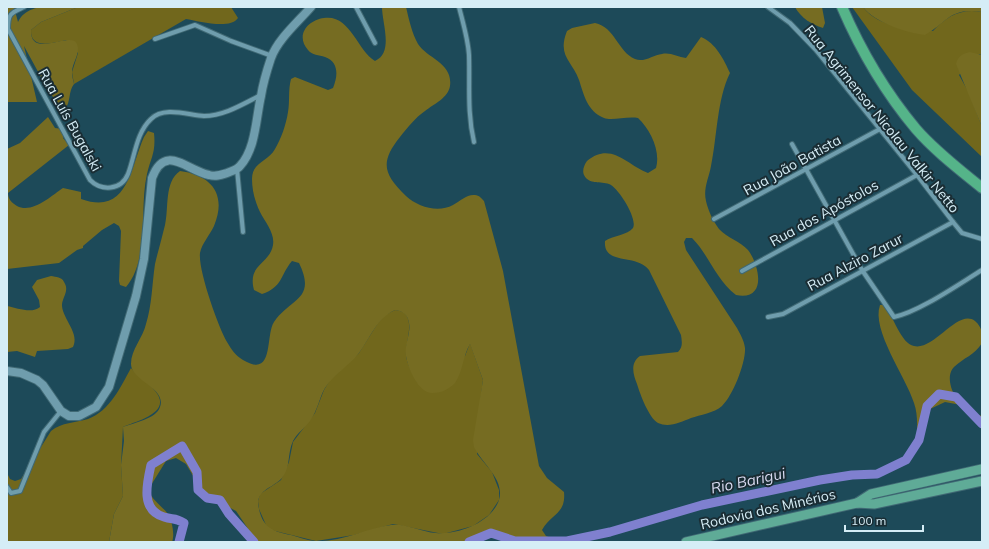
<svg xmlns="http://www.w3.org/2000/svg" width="989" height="549" font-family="Mulish,sans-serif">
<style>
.green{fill:#71671c}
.forest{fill:#766c22;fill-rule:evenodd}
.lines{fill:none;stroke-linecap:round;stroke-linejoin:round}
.river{stroke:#7f80cf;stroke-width:9}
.street-casing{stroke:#406974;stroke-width:6}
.secondary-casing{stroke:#406974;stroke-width:10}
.primary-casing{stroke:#406974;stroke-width:11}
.highway-casing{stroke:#406974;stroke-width:12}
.street{stroke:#6f9dad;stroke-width:4}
.secondary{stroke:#6f9dad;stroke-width:8}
.primary{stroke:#5fab97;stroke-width:9}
.highway{stroke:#55b489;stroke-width:10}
.labels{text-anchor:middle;stroke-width:4;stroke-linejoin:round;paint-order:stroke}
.street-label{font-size:14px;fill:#d5edf6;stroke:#1a2d34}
.water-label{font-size:15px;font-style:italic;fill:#d8daf0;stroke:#1a2d34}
</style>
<rect width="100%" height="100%" fill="#1d4a59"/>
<g class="green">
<path d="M78 7H231L238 18C230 30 198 21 186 19L74 84 72 72 78 53 66 40C54 43 30 50 31 30L41 22Z"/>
<path d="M852 7H863C879 28 909 28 933 31 947 16 961 8 982 12V55L979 54 959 75 969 93 982 127V157L912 90Z"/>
<path d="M395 310C419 312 405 341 406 355 407 365 413 374 417 382L465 356 470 343 483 380 480 403 477 454 492 472 499 490V500L489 515 473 526 443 534 393 524 354 535 316 541 271 530 266 525 259 509 258 501 260 494 281 480 289 462 293 442 315 413 324 390 330 380 359 353 378 323 385 315Z"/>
<path d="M131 368C138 377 149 383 156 392 172 413 137 421 123 427L121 465 123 496 114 514 109 542H7V473L10 479 15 481 21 479 51 431C62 422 75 423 88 419 110 411 121 386 131 368Z"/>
</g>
<g class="forest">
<path d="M7 7H14L18 22C28 1 58 7 78 7L41 22 31 30C30 60 71 30 77 44 81 53 72 63 72 72 72 76 73 80 74 84 68 92 71 102 65 109L61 108 48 90 24 46 37 102H8Z"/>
<path d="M382 7H406C409 20 412 33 418 44 428 59 453 63 450 86 448 98 434 104 425 111 415 118 408 127 400 137 380 162 383 174 406 196 418 207 438 213 453 205 460 201 467 194 475 195 479 195 482 199 484 201L503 271 539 466 547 478 564 492C566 514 552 513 542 530L546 536 554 539 541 542H514L501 536 489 537 478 542H257L236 511 204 494 186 464 176 458 166 461 148 490C153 501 161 505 168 514 172 520 175 535 172 542H109L114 514 123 496 121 465 124 441 123 427C133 423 156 419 160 407 167 388 131 381 131 364 131 349 143 338 146 324 152 305 152 284 155 264 158 251 162 238 165 225 169 208 164 182 180 171 212 175 227 195 214 226 210 235 202 243 200 253 198 270 218 326 227 342 231 349 236 356 243 360 275 379 265 335 274 322 290 298 317 300 299 263L292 261C280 275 283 287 262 294L254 290C247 264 270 264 273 245 275 233 265 222 260 212 255 202 252 190 252 179 252 162 268 162 275 149 281 139 286 125 288 112 290 101 288 90 291 79L295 77 328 90 333 88C338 76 339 62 325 57 319 55 312 55 308 50 295 35 308 20 324 18 350 14 357 50 375 61 394 53 382 23 382 7ZM395 310C403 311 408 315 409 323 411 334 404 345 406 356 408 369 419 394 433 393 442 393 449 389 455 383 463 372 463 355 470 344L483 380 473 440 474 447C482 464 505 479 499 500 491 523 457 535 436 533 421 532 406 523 391 525 366 528 341 543 314 541 306 540 299 537 291 535 274 532 263 528 259 509 254 490 272 489 282 478 291 467 287 454 293 441 297 433 305 428 310 421 318 410 319 398 325 388 334 374 349 366 359 353 371 337 376 319 395 310Z"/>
<path d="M795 7H822L825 23 823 28C811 24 801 18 795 7Z"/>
<path d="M863 7H982V12C950 7 948 22 925 35 907 33 874 22 863 7Z"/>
<path d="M595 23C615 27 618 52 635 59 644 63 653 55 662 54 670 52 678 57 686 58L701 37C716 43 724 60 730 73 717 99 717 137 711 166 709 178 703 188 706 201 708 210 713 221 719 229 727 238 740 241 748 250 760 266 767 301 736 295 716 280 709 255 692 238H686L684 242 686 250 737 328C740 334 744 340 745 348 746 362 733 396 722 406 714 413 700 415 691 418 681 422 669 428 658 423 649 418 640 394 637 384 633 374 630 363 640 356L678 352C683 347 682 342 681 335L649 270C636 253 603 266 605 241 612 236 628 235 633 228 638 219 618 187 609 184 601 181 589 185 584 175 582 171 584 165 587 161 611 141 627 165 648 173L656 168C661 151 650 129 638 118 627 116 612 121 604 118 587 111 584 95 579 80 572 61 557 56 567 31L572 28Z"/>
<path d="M970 52 982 55V127L956 64C958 56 962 54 970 52Z"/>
<path d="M48 117 55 128 62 129 65 135 63 138 69 145 8 193C8 199 12 203 17 206 32 214 51 196 63 188L81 192V199C128 216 130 168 144 137L148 131 154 133C156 153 151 157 147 174 139 208 150 259 126 287L120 285 119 281 121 231 119 226 114 223 102 230 83 246V248L77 250 59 263 7 269V149L20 143Z"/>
<path d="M51 276C56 277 62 277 64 282 70 291 62 297 62 306 63 319 80 334 73 347L68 349 37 351 35 357 17 351 7 352V306C17 308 32 314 40 307L39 300 32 287 37 280Z"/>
<path d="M880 305H884C893 315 901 344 914 346 934 351 958 308 975 321 983 328 982 334 982 343 975 355 963 358 954 367 944 377 954 399 963 406 968 411 975 414 982 416V429L961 405 945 402 928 410 918 446C916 431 919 417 914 403 906 377 871 330 880 305Z"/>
</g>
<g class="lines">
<g class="river">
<path d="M179 542 184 523C175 517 173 520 164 517 140 510 147 483 151 465L182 446 197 472 198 490 207 498 220 500 229 514 254 542"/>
<path d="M469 542 491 533 515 541H567L610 532 702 505 820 480 852 475 877 474 906 460 919 440 927 406 939 394 956 397 982 424"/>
</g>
<g class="street-casing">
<g id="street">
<path d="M24 7C11 13 8 13 8 29L90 180C101 191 121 191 128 174 135 156 136 133 151 119 164 106 188 115 204 116 224 116 243 104 261 95"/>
<path d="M356 7 375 43"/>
<path d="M459 7C463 23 468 39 469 55 470 86 467 112 474 142"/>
<path d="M768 7 790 23 816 50 917 175 953 222 962 233 982 239"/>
<path d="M155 39 195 25 231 41 272 56"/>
<path d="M792 144 862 270 894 317C919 312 959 284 982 270"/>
<path d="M237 169 243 232"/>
<path d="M714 219 880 129"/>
<path d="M742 271 917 175"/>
<path d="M768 317 783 314 953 222"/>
<path d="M7 487 11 493 20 491 44 432 61 411"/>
</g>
</g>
<g class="secondary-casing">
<path id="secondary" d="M7 371 21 373 37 380 43 385 61 411 69 416H79L96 407 109 387 136 296 144 259 152 178C165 143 186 170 209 175 216 177 221 175 227 173 232 171 237 170 240 166 256 149 256 117 261 96 263 83 267 70 271 58 278 39 298 22 311 7"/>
</g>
<g class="primary-casing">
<g id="primary">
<path d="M857 503 871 494 982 469"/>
<path d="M686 542 857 503 874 504 982 481"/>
</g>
</g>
<g class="highway-casing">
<path id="highway" d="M842 7C861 51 885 92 916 129 935 151 960 170 982 188"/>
</g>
<use href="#street" class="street"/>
<use href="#secondary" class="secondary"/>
<use href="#primary" class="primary"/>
<use href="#highway" class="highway"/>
</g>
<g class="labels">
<g class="street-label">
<text transform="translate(882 119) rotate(51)" y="5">Rua Agrimensor Nicolau Valkir Netto</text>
<text transform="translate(70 120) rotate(61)" y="5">Rua Luís Bugalski</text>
<text transform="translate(792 165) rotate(-29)" y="5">Rua João Batista</text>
<text transform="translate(824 213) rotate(-29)" y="5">Rua dos Apóstolos</text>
<text transform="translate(855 262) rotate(-28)" y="5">Rua Alziro Zarur</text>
<text transform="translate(768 509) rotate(-13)" y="5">Rodovia dos Minérios</text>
</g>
<g class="water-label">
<text transform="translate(748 481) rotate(-12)" y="5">Rio Barigui</text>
</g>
</g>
<rect width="989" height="549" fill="none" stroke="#d5edf6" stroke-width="16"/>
<path d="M845 525v6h78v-6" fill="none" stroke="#d5edf6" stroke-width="2"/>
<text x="851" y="525" font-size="12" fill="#d5edf6" stroke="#1a2d34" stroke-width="3" paint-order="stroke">100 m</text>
</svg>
